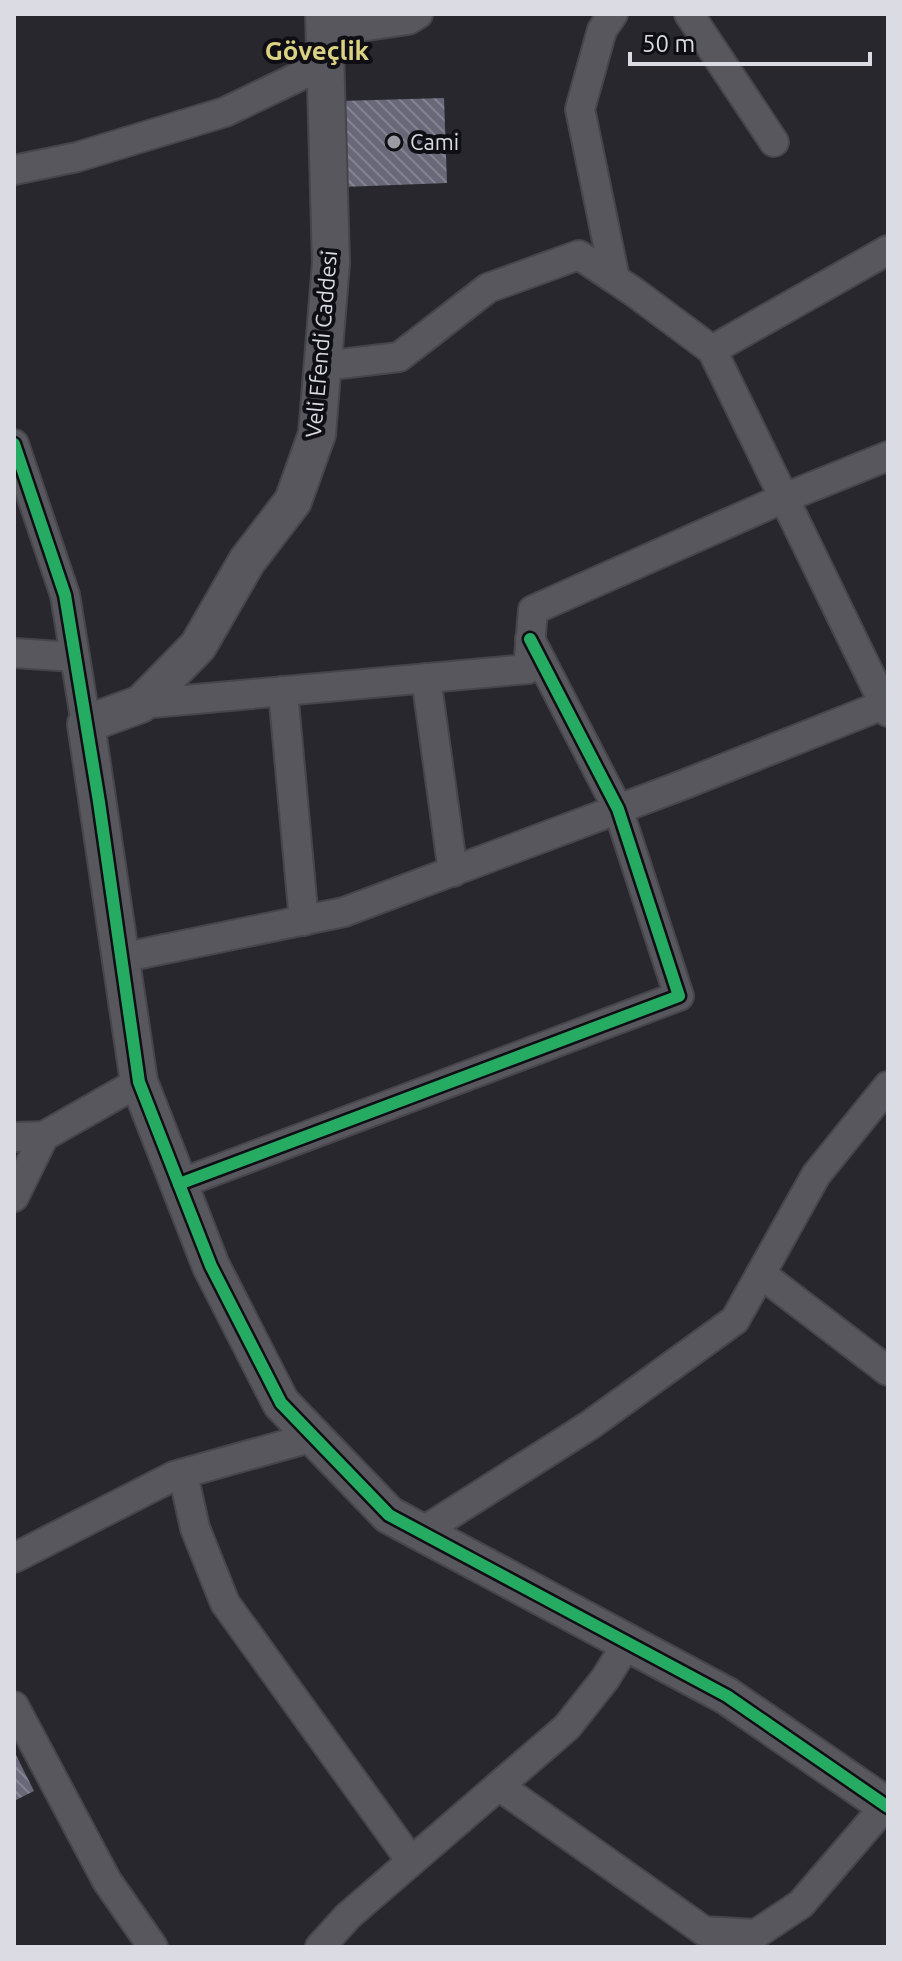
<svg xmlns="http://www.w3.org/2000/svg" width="902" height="1961" font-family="Ubuntu,sans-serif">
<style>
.building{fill:url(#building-back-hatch)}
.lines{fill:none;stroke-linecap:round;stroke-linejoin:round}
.minor-casing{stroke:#45454a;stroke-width:32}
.tertiary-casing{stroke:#45454a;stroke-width:40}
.minor{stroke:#57575d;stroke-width:28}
.tertiary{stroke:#57575d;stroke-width:36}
.cycleway-casing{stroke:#0e0e14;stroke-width:17}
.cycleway{stroke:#26ab63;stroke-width:12}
.poi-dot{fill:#9b9ca3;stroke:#0e0e14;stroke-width:3}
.labels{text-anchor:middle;stroke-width:8;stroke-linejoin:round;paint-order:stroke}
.poi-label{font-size:22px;fill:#dadbe3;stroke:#0e0e14;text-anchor:start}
.street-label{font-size:22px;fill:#dadbe3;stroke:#0e0e14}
.quarter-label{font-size:26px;font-weight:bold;fill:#dad183;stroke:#0e0e14}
</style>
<defs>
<pattern id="building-back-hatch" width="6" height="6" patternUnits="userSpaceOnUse" patternTransform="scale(2)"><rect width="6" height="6" fill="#686878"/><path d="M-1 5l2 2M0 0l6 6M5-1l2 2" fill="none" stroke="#848491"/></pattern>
</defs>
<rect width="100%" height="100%" fill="#27272d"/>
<g class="building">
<path d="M444 98 447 183 343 187 340 101Z"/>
<path d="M14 1751 34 1791 14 1801Z"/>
</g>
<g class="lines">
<g class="minor-casing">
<g id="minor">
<path d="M613 14 602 30 580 109 615 279"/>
<path d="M689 14 774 142"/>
<path d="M326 32 408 20 418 14"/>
<path d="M14 170 77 157 225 112 327 63"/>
<path d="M712 350 888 250"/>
<path d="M323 366 399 357 488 288 579 255 634 292 712 350 888 712"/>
<path d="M14 444 65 595 86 724"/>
<path d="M14 653 75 657"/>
<path d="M426 678 453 872"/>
<path d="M283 691 304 921"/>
<path d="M141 704 528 669 533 610 784 498 888 456"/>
<path d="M121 958 344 912 680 786 888 703"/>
<path d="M14 1137 44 1136 139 1082"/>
<path d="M179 1184 679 996 618 809 530 639"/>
<path d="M14 1197 44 1136"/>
<path d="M761 1274 888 1371"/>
<path d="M183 1474 195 1528 225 1603 411 1861"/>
<path d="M422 1532 590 1425 735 1320 816 1175 888 1086"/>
<path d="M14 1558 174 1476 313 1437"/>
<path d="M14 1706 107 1881 153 1947"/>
<path d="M499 1786 704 1931 756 1934 801 1904 886 1805"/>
<path d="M320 1947 348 1916 567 1727 605 1679 628 1642"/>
</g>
</g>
<g class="tertiary-casing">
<path id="tertiary" d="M324 14 331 263 317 434 293 501 247 561 198 646 141 704 86 724 139 1082 211 1266 281 1403 389 1515 727 1696 888 1807"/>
</g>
<use href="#minor" class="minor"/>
<use href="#tertiary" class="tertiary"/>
<g class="cycleway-casing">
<g id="cycleway">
<path d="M14 444 65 595 99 802 139 1082 211 1266 281 1403 389 1515 727 1696 888 1807"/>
<path d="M179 1184 679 996 618 809 530 639"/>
</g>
</g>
<use href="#cycleway" class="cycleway"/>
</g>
<circle class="poi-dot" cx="394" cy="142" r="8"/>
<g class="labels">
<g class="poi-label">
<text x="410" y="150">Cami</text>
</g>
<g class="street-label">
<text transform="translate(321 344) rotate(-85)" y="8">Veli Efendi Caddesi</text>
</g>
<g class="quarter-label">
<text x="317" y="60">Göveçlik</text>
</g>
</g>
<rect width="902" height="1961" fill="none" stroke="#dadbe3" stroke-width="32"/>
<path d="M630 52v12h240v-12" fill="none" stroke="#dadbe3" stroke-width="4"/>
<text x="642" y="52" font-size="24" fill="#dadbe3" stroke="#0e0e14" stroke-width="6" paint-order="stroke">50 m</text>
</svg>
